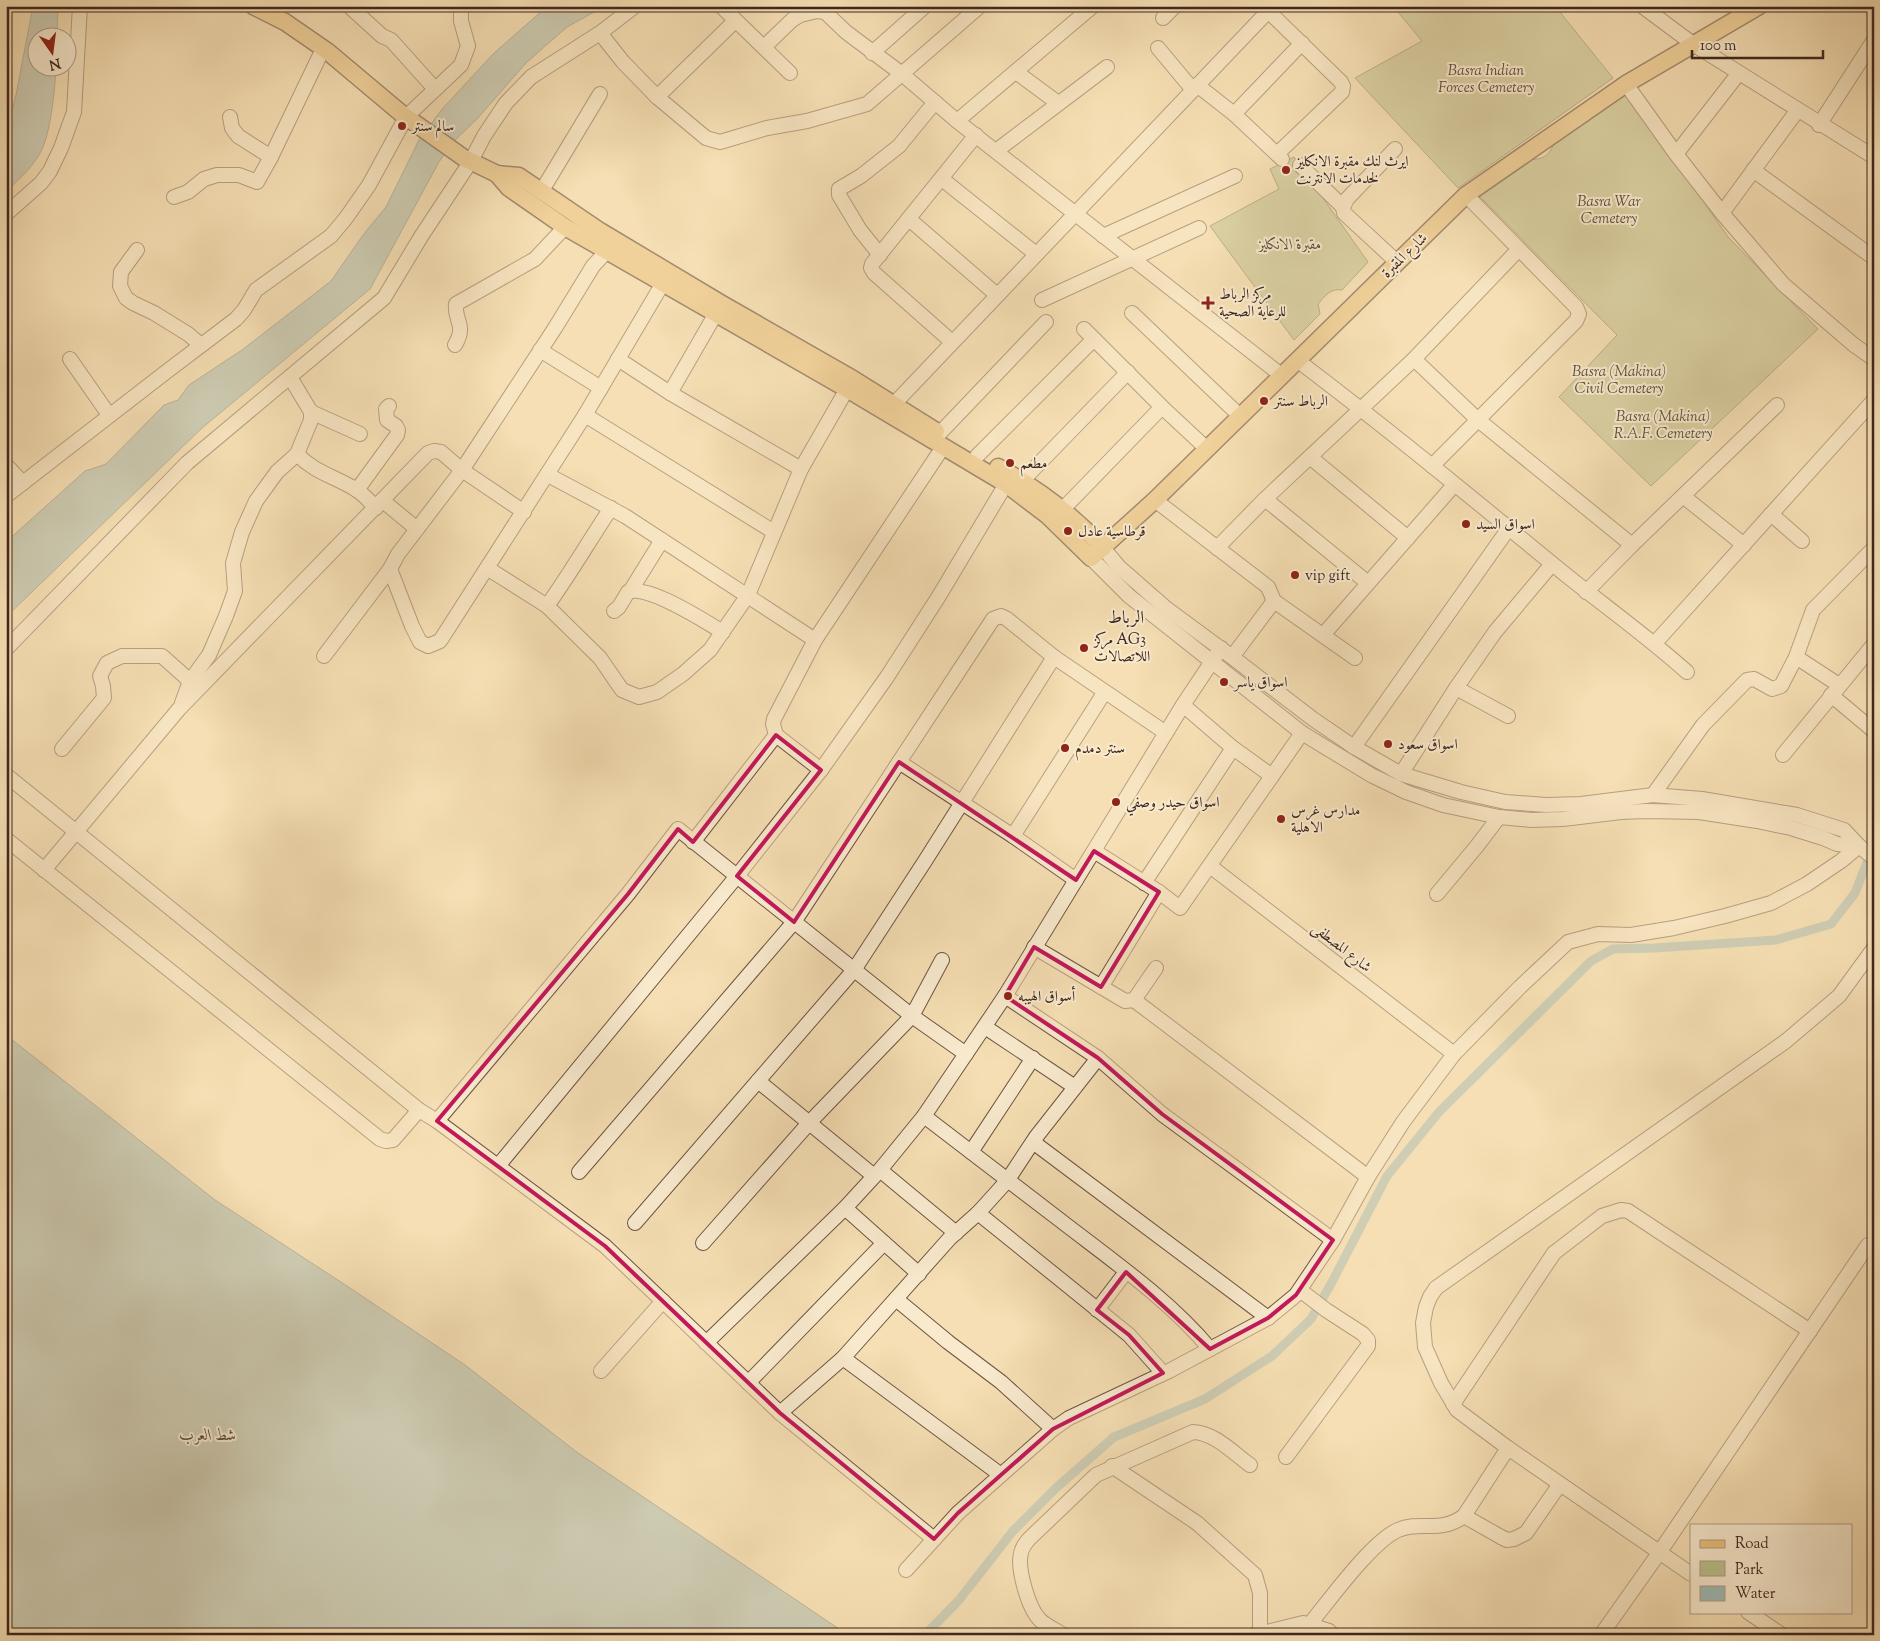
<svg xmlns="http://www.w3.org/2000/svg" width="1880" height="1641" font-family="'Sorts Mill Goudy',Amiri,serif">
<style>
.green{fill:#bbc28e;stroke:#7c7456}
.water{fill:#9fbbb5;stroke:#788079}
.lines{fill:none;stroke-linecap:round;stroke-linejoin:round}
.canal{stroke:#9fbbb5;stroke-width:9}
.minor-casing{stroke:#6c5544;stroke-width:16}
.major-casing{stroke:#3e271f;stroke-width:19}
.minor{stroke:#f9eace;stroke-width:14}
.major{stroke:#ebc07a;stroke-width:16}
.marked{fill:none;stroke:#c2185b;stroke-width:4;stroke-linejoin:round}
.poi-dot{fill:#8f2418;stroke:#f9eace;stroke-width:2}
.labels{text-anchor:middle;stroke-width:4;stroke-linejoin:round;paint-order:stroke}
.park-label{font-size:15px;font-style:italic;fill:#5d4e3b;stroke:#f9eace}
.poi-label{font-size:15px;fill:#3e271f;stroke:#f9eace;text-anchor:start}
.street-label{font-size:15px;fill:#3e271f;stroke:#f9eace}
.water-label{font-size:16px;font-style:italic;fill:#564c44;stroke:#f9eace}
.quarter-label{font-size:18px;fill:#3e271f;stroke:#f9eace}
</style>
<rect width="100%" height="100%" fill="#f6dfb4"/>
<filter id="stains"><feTurbulence type="fractalNoise" baseFrequency=".004" numOctaves="4"/><feColorMatrix values="0 0 0 0 .2 0 0 0 0 .09 0 0 0 0 .02 0 0 0 .5 -.17"/></filter>
<radialGradient id="worn" r=".72"><stop offset=".6" stop-color="#630" stop-opacity="0"/><stop offset="1" stop-color="#630" stop-opacity=".3"/></radialGradient>
<g class="green">
<path d="M1393 6H1555L1613 78 1458 188 1355 78 1422 41Z"/>
<path d="M1627 90 1728 237 1818 329 1651 486 1559 397 1617 335 1477 194 1526 159C1544 161 1552 155 1555 137Z"/>
<path d="M1294 157 1368 262 1342 290C1330 288 1325 296 1318 304L1320 314 1294 340 1210 226 1279 189 1270 169Z"/>
</g>
<g class="water">
<path d="M33 6H58L57 37 38 38V68H56C55 88 51 128 43 147 36 164 20 179 6 191V128L9 123 16 95Z"/>
<path d="M550 6H605L567 27 526 63 478 118 453 142 439 162 370 289 202 428 6 617V542L85 471 106 464 164 405 178 400 189 385 242 350 331 281 363 235 386 207 419 140 443 108 493 54 542 11Z"/>
<path d="M6 1035 215 1200 347 1286 465 1365 578 1453 848 1635H6Z"/>
</g>
<g class="lines">
<g class="canal">
<path d="M1873 847 1874 846"/>
<path d="M925 1635 959 1600 1013 1531 1056 1488 1114 1437 1205 1399 1272 1356 1311 1319 1332 1282 1387 1176 1439 1112 1591 961 1613 949 1654 948 1776 940 1831 924 1855 893 1867 862"/>
</g>
<g class="minor-casing">
<g id="minor">
<path d="M349 6 382 36 391 40 435 89"/>
<path d="M721 6 790 73"/>
<path d="M1263 6 1341 82 1343 86 1342 92 1277 154"/>
<path d="M1642 6 1693 44 1874 157"/>
<path d="M1163 18 1175 6"/>
<path d="M600 33 623 62 657 97 706 138 720 142 767 128 807 121 867 104 980 6"/>
<path d="M764 47 792 20 800 15 817 11 825 12 846 32 902 74 957 121 1281 375"/>
<path d="M1158 48 1193 90"/>
<path d="M872 53 925 6"/>
<path d="M1016 72 1058 103"/>
<path d="M1626 84 1676 154 1722 213 1783 284 1854 345 1874 359"/>
<path d="M1197 85 1234 114 1282 159"/>
<path d="M657 97 735 21"/>
<path d="M1234 114 1302 43"/>
<path d="M230 117 232 128 238 136 271 157 323 49"/>
<path d="M957 121 1093 6"/>
<path d="M1819 125 1874 40"/>
<path d="M996 151 1107 67"/>
<path d="M1676 154 1739 73"/>
<path d="M1300 165 1343 207 1344 213 1397 262"/>
<path d="M1753 170 1874 258"/>
<path d="M942 179 1036 254"/>
<path d="M541 192 600 94"/>
<path d="M174 197 188 192 204 179 217 175H239L257 182 271 157"/>
<path d="M1343 207 1347 199 1395 149"/>
<path d="M1722 213 1797 111"/>
<path d="M6 214 41 183 50 171 61 148 74 112 80 6"/>
<path d="M909 219 997 295"/>
<path d="M1103 236 1235 176"/>
<path d="M137 250 121 272 120 286 126 298 133 303 154 313 188 334 201 345"/>
<path d="M606 252 593 266 555 328 462 470 398 554 390 569 412 626 420 642 428 646 440 641 585 415 663 283"/>
<path d="M880 255 860 230 839 195V189L861 176 899 146 935 102"/>
<path d="M1042 300 1199 228"/>
<path d="M1132 313 1240 416"/>
<path d="M1084 329 1162 407 1206 448"/>
<path d="M952 342 874 273 871 268 872 264 976 135"/>
<path d="M455 345C467 324 454 322 456 304L535 259 565 227"/>
<path d="M540 350 601 388"/>
<path d="M70 359 109 415"/>
<path d="M618 359 670 393 801 469"/>
<path d="M1414 359 1477 419 1632 545"/>
<path d="M1297 360C1388 429 1477 502 1566 575 1606 607 1648 637 1687 672"/>
<path d="M670 393 715 315"/>
<path d="M894 404 1273 6"/>
<path d="M311 412 360 434"/>
<path d="M585 415 774 532"/>
<path d="M940 433 1046 322"/>
<path d="M297 454C315 473 334 476 355 489 363 493 370 502 376 508"/>
<path d="M977 456 1094 339"/>
<path d="M1310 457 1408 538"/>
<path d="M6 465 23 483"/>
<path d="M1432 466 1576 321 1579 314 1576 307 1466 195"/>
<path d="M548 475 625 516 815 640"/>
<path d="M1022 481 1128 372"/>
<path d="M357 490 397 435 398 430 396 426 387 420 386 409 389 406"/>
<path d="M6 496 166 372 236 319 244 310 256 290 331 236 346 218 369 185 406 117 461 65 468 46 461 21V6"/>
<path d="M1683 496 1744 545"/>
<path d="M1265 499 1368 583"/>
<path d="M1155 500 1268 587 1274 601 1355 658"/>
<path d="M383 501 417 529"/>
<path d="M1063 509 1162 407"/>
<path d="M1771 514 1802 541"/>
<path d="M1103 548 1119 567 1167 609 1232 657 1313 719 1354 747 1401 774 1461 792 1505 802 1546 805 1581 804 1653 795 1702 799 1797 815 1844 830 1859 846 1874 858"/>
<path d="M1217 548 1265 499 1414 359 1519 249"/>
<path d="M1091 558 1129 596 1302 733 1371 775 1406 792 1443 805 1499 817 1532 820 1563 819 1621 812 1646 811 1699 812 1757 821 1791 828 1823 838 1837 844 1859 846"/>
<path d="M487 568 547 606 600 658 622 690 639 697 657 692 683 674 710 650 748 595 801 469 847 389"/>
<path d="M631 590 662 540"/>
<path d="M1586 592 1632 545 1777 405"/>
<path d="M547 606C570 574 589 541 611 508"/>
<path d="M614 611 619 607 628 592C648 584 704 621 723 632"/>
<path d="M1323 635 1454 485"/>
<path d="M1655 643 1874 400"/>
<path d="M6 649 187 463 384 298 422 235 471 161 484 136 506 103 531 77 600 33 635 6"/>
<path d="M324 656 390 569"/>
<path d="M1232 657 1274 601"/>
<path d="M1796 657 1839 685"/>
<path d="M1456 688 1508 716"/>
<path d="M1831 695 1874 731"/>
<path d="M182 703 190 681 209 655 226 616 235 591 233 563 242 532 256 501 277 472 297 454 311 420V412L290 377"/>
<path d="M1183 705 1233 748 1272 776"/>
<path d="M1354 747 1509 528"/>
<path d="M62 749 104 698 103 686 100 676 107 663 122 656H162L190 681"/>
<path d="M1783 755 1874 644"/>
<path d="M899 762 1013 836 1076 880"/>
<path d="M821 770 776 735 773 724 774 719 815 640 943 447"/>
<path d="M1401 774 1456 688 1495 632 1552 564"/>
<path d="M6 775 419 1110 437 1121 605 1246 780 1413 934 1539"/>
<path d="M1653 795 1703 725 1747 680 1754 679 1772 689 1781 686 1796 657 1813 610 1874 548"/>
<path d="M1013 836 1104 693"/>
<path d="M6 839 380 1139 386 1141 393 1140 419 1110"/>
<path d="M693 842 776 735"/>
<path d="M1094 851 1159 892 1180 908 1302 733"/>
<path d="M1210 866 1454 1054"/>
<path d="M44 870 179 709 428 453 434 451 441 452 462 470 524 512"/>
<path d="M1144 883 1233 748"/>
<path d="M1437 894 1477 846 1499 817"/>
<path d="M1034 947 1125 1001 1134 1000 1156 968"/>
<path d="M1101 987 1159 892"/>
<path d="M1005 996 1098 1058 1162 1114 1333 1240"/>
<path d="M1134 1000 1368 1177"/>
<path d="M985 1027 1075 1087"/>
<path d="M758 1081 874 1176"/>
<path d="M924 1116C972 1153 1020 1190 1069 1227 1116 1263 1172 1303 1210 1349"/>
<path d="M437 1121 628 894 678 829 912 1016 966 1054"/>
<path d="M1035 1141 1037 1145 1268 1318"/>
<path d="M971 1152 1033 1058"/>
<path d="M498 1166 737 876 821 770 887 677 939 596 1006 484"/>
<path d="M880 1170 956 1233"/>
<path d="M579 1172 794 922 993 619 1001 616 1007 619 1054 657 1166 733"/>
<path d="M845 1208 919 1274"/>
<path d="M978 1213 1129 1335 1163 1373"/>
<path d="M635 1223 854 970 925 861 1054 657"/>
<path d="M703 1243 809 1123 912 1016 942 960"/>
<path d="M896 1299 948 1342 1001 1382 1053 1429"/>
<path d="M1097 1310 1126 1272"/>
<path d="M706 1343 845 1208 880 1170 924 1116 1005 996 1183 705 1221 648"/>
<path d="M843 1358 1001 1475"/>
<path d="M601 1371 663 1301"/>
<path d="M748 1383 884 1243"/>
<path d="M1453 1404 1554 1253 1602 1216 1621 1210 1628 1211 1810 1331"/>
<path d="M780 1413 843 1358 950 1238 978 1213 1007 1181 1036 1137 1098 1058"/>
<path d="M1286 1457 1368 1346V1340L1363 1334 1326 1310 1300 1290"/>
<path d="M1112 1466 1197 1523 1255 1575 1260 1593V1633"/>
<path d="M1464 1516 1501 1537 1507 1540 1514 1539 1526 1533 1560 1484"/>
<path d="M906 1570 958 1513 1053 1429 1069 1418 1169 1371 1268 1318 1296 1295 1333 1240 1368 1177 1403 1122 1454 1054 1520 987 1568 942 1598 934 1631 935 1674 928 1725 916 1771 903 1807 884 1841 861 1859 846"/>
<path d="M1691 1574 1508 1448 1457 1410 1441 1383 1425 1347 1423 1323 1426 1307 1430 1297 1436 1288 1786 1041 1839 996 1874 948"/>
<path d="M1748 1612 1782 1635"/>
<path d="M1309 1625C1329 1601 1371 1542 1398 1530 1421 1520 1440 1534 1464 1516L1508 1448"/>
<path d="M1063 1635C1056 1630 1046 1626 1040 1620 1028 1608 1017 1568 1021 1553 1022 1547 1025 1544 1029 1539L1096 1475 1193 1432C1215 1433 1232 1452 1250 1465"/>
<path d="M1255 1635 1303 1623 1329 1631 1332 1635"/>
<path d="M1601 1635 1659 1553 1868 1245"/>
</g>
</g>
<g class="major-casing">
<g id="major">
<path d="M253 6 285 22 327 51 402 114 464 158 497 174 519 176 600 231 722 304 853 379 936 431"/>
<path d="M497 174 509 188 565 227 847 389 1006 484 1048 516 1091 558 1155 500 1466 195 1626 84 1759 6"/>
<path d="M998 467C1038 489 1072 514 1103 548"/>
</g>
</g>
<use href="#minor" class="minor"/>
<use href="#major" class="major"/>
</g>
<path d="M0 0H1880V1641H0ZM776 735 821 770 737 876 794 922 899 762 1076 880 1094 851 1159 892 1101 987 1034 947 1005 996 1098 1058 1162 1114 1333 1240 1296 1295 1268 1318 1210 1349 1126 1272 1097 1310 1129 1335 1163 1373 1053 1429 958 1513 934 1539 780 1413 605 1246 437 1121 628 894 678 829 693 842Z" fill="#f6dfb4" fill-opacity=".55" fill-rule="evenodd"/>
<path class="marked" d="M776 735 821 770 737 876 794 922 899 762 1076 880 1094 851 1159 892 1101 987 1034 947 1005 996 1098 1058 1162 1114 1333 1240 1296 1295 1268 1318 1210 1349 1126 1272 1097 1310 1129 1335 1163 1373 1053 1429 958 1513 934 1539 780 1413 605 1246 437 1121 628 894 678 829 693 842Z"/>
<g class="poi-dot">
<circle cx="402" cy="126" r="5"/>
<circle cx="1286" cy="170" r="5"/>
<path d="M1205.5 295.5h5v5h5v5h-5v5h-5v-5h-5v-5h5z"/>
<circle cx="1264" cy="401" r="5"/>
<circle cx="1010" cy="463" r="5"/>
<circle cx="1466" cy="524" r="5"/>
<circle cx="1068" cy="531" r="5"/>
<circle cx="1295" cy="575" r="5"/>
<circle cx="1084" cy="648" r="5"/>
<circle cx="1224" cy="682" r="5"/>
<circle cx="1388" cy="744" r="5"/>
<circle cx="1065" cy="748" r="5"/>
<circle cx="1116" cy="802" r="5"/>
<circle cx="1281" cy="819" r="5"/>
<circle cx="1008" cy="996" r="5"/>
</g>
<g class="labels">
<g class="park-label">
<text x="1486" y="75">Basra Indian<tspan x="1486" dy="17">Forces Cemetery</tspan></text>
<text x="1609" y="206">Basra War<tspan x="1609" dy="17">Cemetery</tspan></text>
<text x="1290" y="249">مقبرة الانكليز</text>
<text x="1619" y="376">Basra (Makina)<tspan x="1619" dy="17">Civil Cemetery</tspan></text>
<text x="1663" y="421">Basra (Makina)<tspan x="1663" dy="17">R.A.F. Cemetery</tspan></text>
</g>
<g class="poi-label">
<text x="412" y="131">سالم سنتر</text>
<text x="1296" y="166">ايرث لنك مقبرة الانكليز<tspan x="1296" dy="17">لخدمات الانترنت</tspan></text>
<text x="1219" y="299">مركز الرباط<tspan x="1219" dy="17">للرعاية الصحية</tspan></text>
<text x="1274" y="406">الرباط سنتر</text>
<text x="1020" y="468">مطعم</text>
<text x="1476" y="529">اسواق السيد</text>
<text x="1078" y="536">قرطاسية عادل</text>
<text x="1305" y="580">vip gift</text>
<text x="1094" y="644">مركز AG3<tspan x="1094" dy="17">اللاتصالات</tspan></text>
<text x="1234" y="687">اسواق ياسر</text>
<text x="1398" y="749">اسواق سعود</text>
<text x="1075" y="753">سنتر دمدم</text>
<text x="1126" y="807">اسواق حيدر وصفي</text>
<text x="1291" y="815">مدارس غرس<tspan x="1291" dy="17">الاهلية</tspan></text>
<text x="1018" y="1001">أسواق الهيبه</text>
</g>
<g class="street-label">
<text transform="translate(1404 255) rotate(-44)" y="5">شارع المقبرة</text>
<text transform="translate(1342 947) rotate(38)" y="5">شارع المصطفى</text>
</g>
<g class="water-label">
<text x="208" y="1440">شط العرب</text>
</g>
<g class="quarter-label">
<text x="1126" y="623">الرباط</text>
</g>
</g>
<rect width="1880" height="1641" fill="none" stroke="#f6dfb4" stroke-width="25"/>
<rect x="8" y="8" width="1865" height="1626" fill="none" stroke="#3e271f" stroke-width="2.5"/>
<rect x="12" y="12" width="1855" height="1616" fill="none" stroke="#3e271f"/>
<rect x="1690" y="1524" width="162" height="90" fill="#f9eace" stroke="#ae9c88"/>
<rect x="1700" y="1540" width="25" height="8" fill="#ebc07a" stroke="#ae9c88"/>
<text x="1735" y="1548" font-size="15" fill="#3e271f">Road</text>
<rect x="1700" y="1561" width="25" height="15" fill="#bbc28e" stroke="#ae9c88"/>
<text x="1735" y="1574" font-size="15" fill="#3e271f">Park</text>
<rect x="1700" y="1586" width="25" height="15" fill="#9fbbb5" stroke="#ae9c88"/>
<text x="1735" y="1598" font-size="15" fill="#3e271f">Water</text>
<g transform="translate(52 52) rotate(166)"><circle r="24" fill="#f9eace" stroke="#ae9c88"/>
<path d="M0-4L9 19L0 12L-9 19Z" fill="#8f2418"/>
<text y="-8" font-size="14" font-weight="bold" text-anchor="middle" fill="#3e271f">N</text>
</g>
<path d="M1692 50v8h131v-8" fill="none" stroke="#3e271f" stroke-width="2.5"/>
<text x="1700" y="50" font-size="15" fill="#3e271f" stroke="#f9eace" stroke-width="4" paint-order="stroke">100 m</text>
<rect width="100%" height="100%" filter="url(#stains)"/>
<rect width="100%" height="100%" fill="url(#worn)"/>
</svg>
